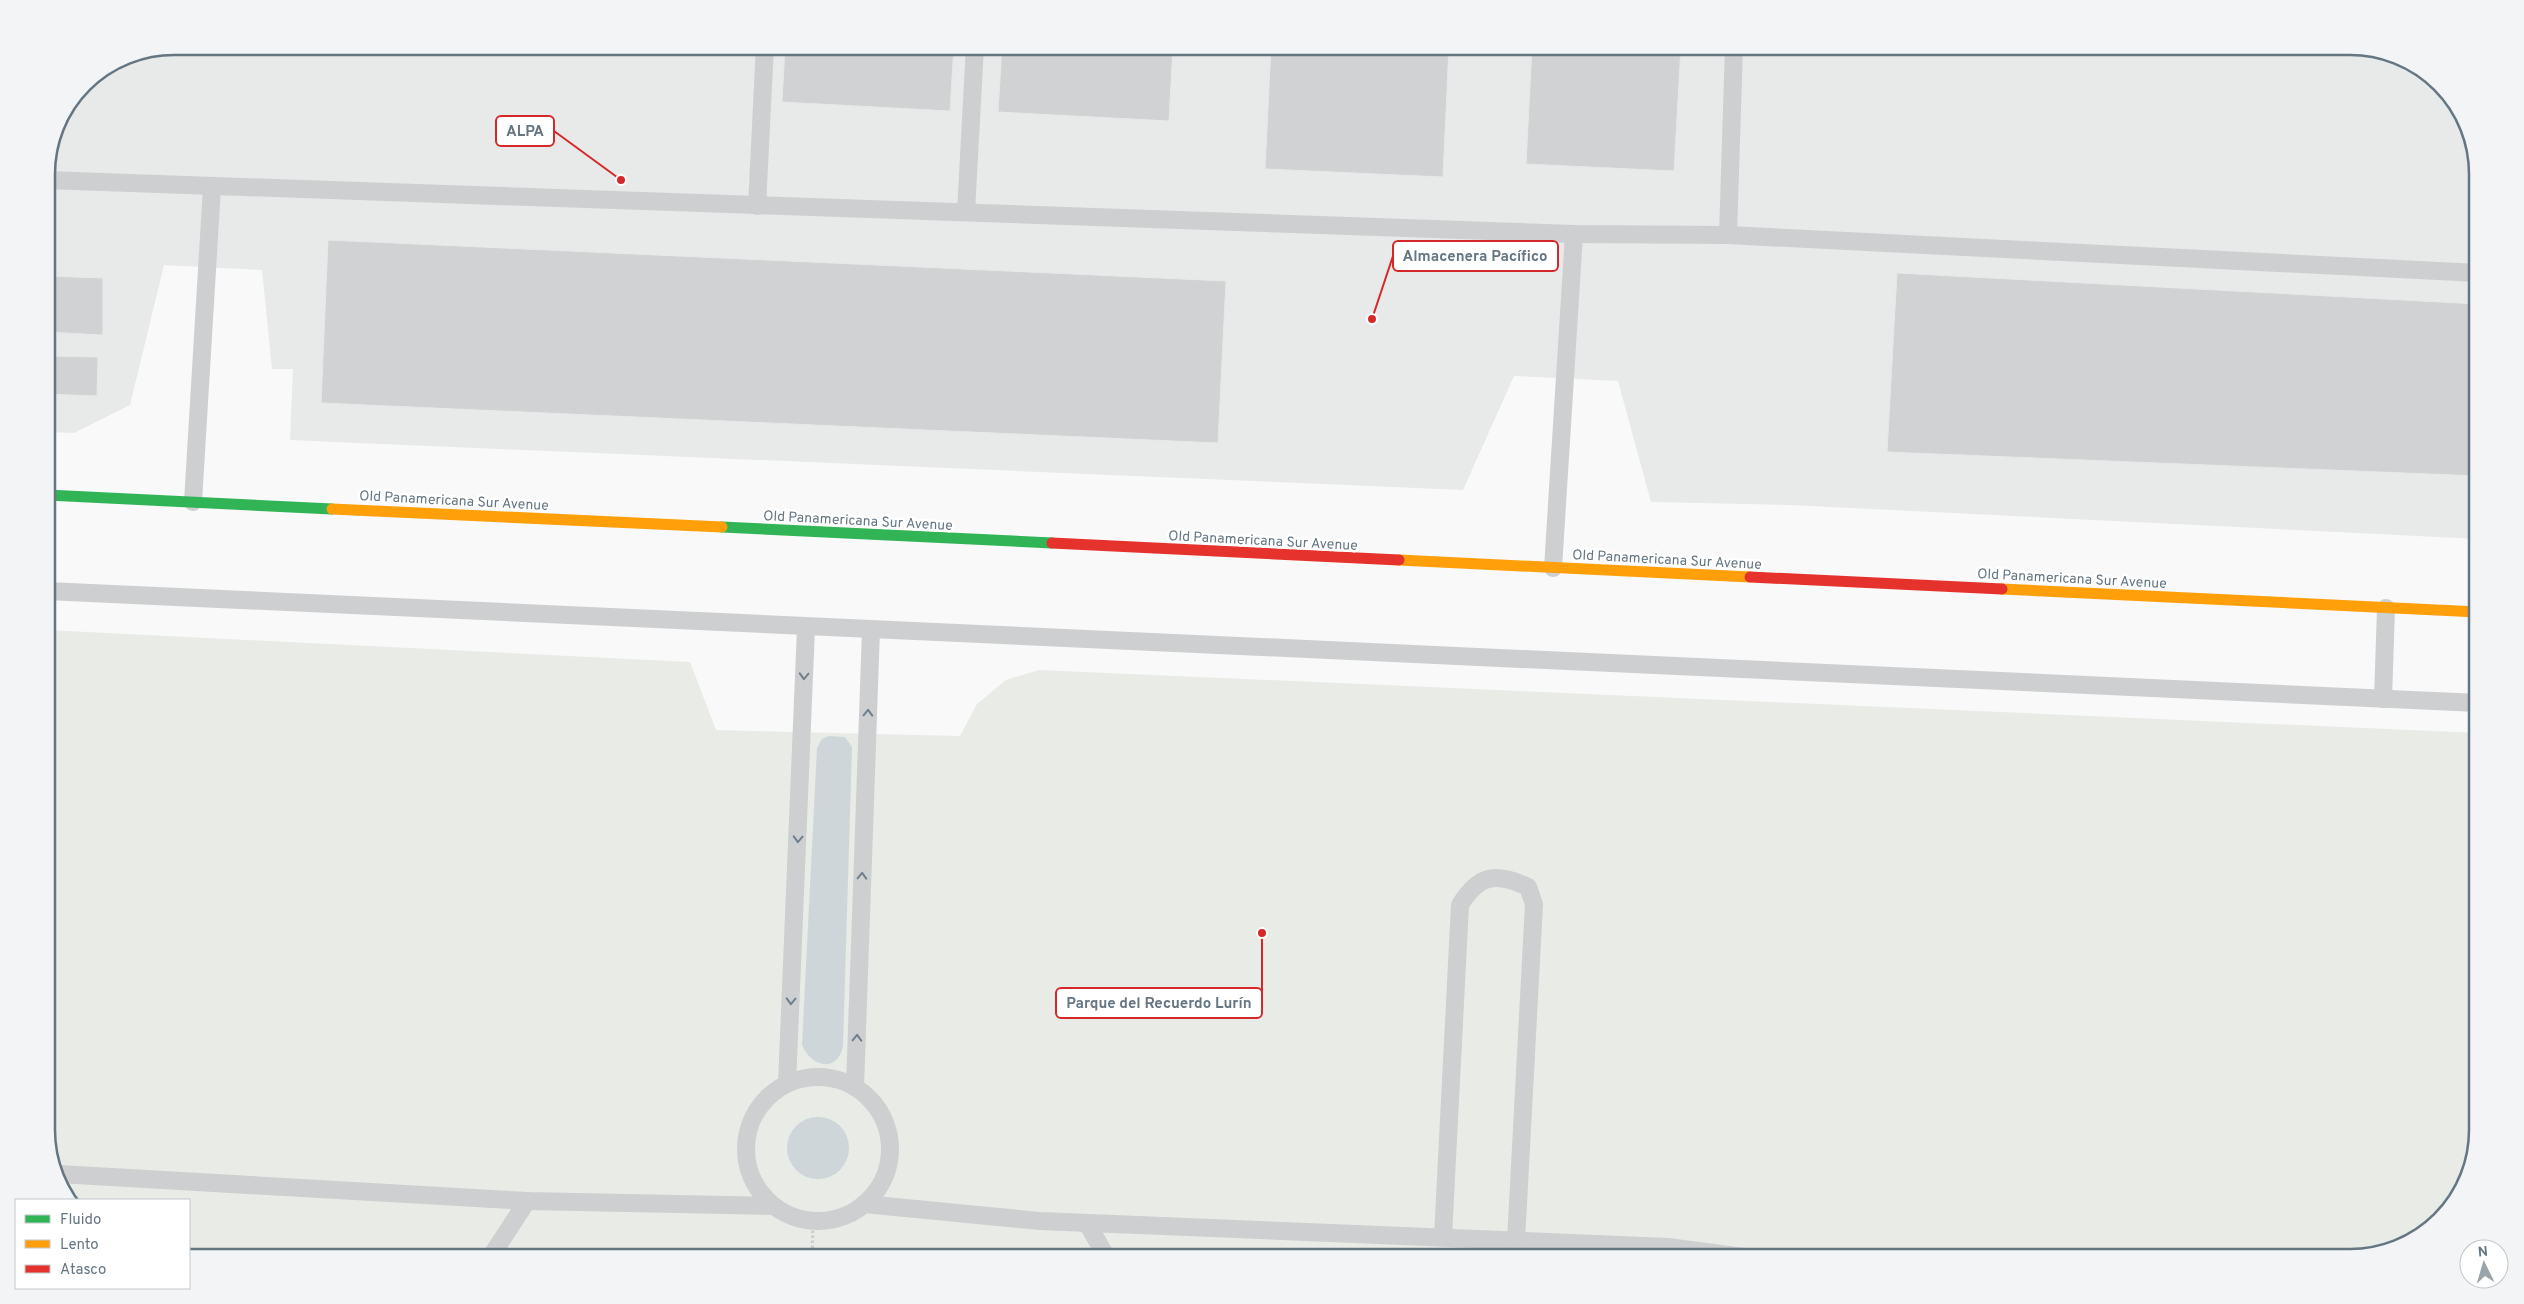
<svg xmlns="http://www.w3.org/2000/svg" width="2524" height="1304" font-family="Overpass,sans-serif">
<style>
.built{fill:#e8e9e9}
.green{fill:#e8ebe6}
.water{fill:#ced6d9}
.building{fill:#d0d2d3;stroke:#e8e8e8}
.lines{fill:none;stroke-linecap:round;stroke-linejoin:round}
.path{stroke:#cbcccd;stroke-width:3;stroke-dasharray:2.5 2.5;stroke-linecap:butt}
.lane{stroke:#cecfd0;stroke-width:18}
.fast{stroke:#30b455;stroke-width:11}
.slow{stroke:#ff9f0a;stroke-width:11}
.jam{stroke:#e5322d;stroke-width:11}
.oneway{stroke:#707f8b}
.labels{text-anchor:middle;stroke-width:5;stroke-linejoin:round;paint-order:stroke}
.street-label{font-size:14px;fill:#657683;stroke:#fff}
.rim{fill:none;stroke:#657683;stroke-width:2.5}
.leader{fill:none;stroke:#d62828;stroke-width:2}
.callout-dot{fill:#d62828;stroke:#fff;stroke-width:2}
.callout{fill:#fff;stroke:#d62828;stroke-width:2}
.callout-label{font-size:15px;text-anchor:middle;font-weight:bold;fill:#657683}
</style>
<rect width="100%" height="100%" fill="#f9f9f9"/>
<path class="built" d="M174 46H2350L2407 60 2456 103 2477 166 2478 539 1791 505 1651 502 1618 381 1514 376 1463 490 290 440 293 369H272L262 270 164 265 130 405 74 433 47 432V166L56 125 84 84 126 56Z"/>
<path class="green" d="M47 630 690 662 716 730 960 736 977 704 1006 680 1039 670 2478 733V1130L2464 1187 2421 1236 2350 1258H189V1200H68L47 1138Z"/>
<g class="water">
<path d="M829 736 845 737 852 747 843 1045C839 1073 811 1068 802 1045L817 748 822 739Z"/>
<circle cx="818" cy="1148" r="31"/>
</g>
<g class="building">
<path d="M653 46H744V51Z"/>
<path d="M785 46H954L950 111 782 102Z"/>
<path d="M1002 46H1173L1169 121 998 112Z"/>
<path d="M1271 46H1449L1443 177 1265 169Z"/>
<path d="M1532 46H1681L1674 171 1526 164Z"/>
<path d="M328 240 1226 281 1218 443 321 403Z"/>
<path d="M1897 273 2478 304V476L1887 452Z"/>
<path d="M47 276 103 278V335L47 332Z"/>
<path d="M47 356 98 357 97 396 47 394Z"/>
</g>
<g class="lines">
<path class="path" d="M812 1258 813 1221"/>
<g class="lane">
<path d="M47 180 1574 234 1728 235 2478 273"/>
<path d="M757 206 765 46"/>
<path d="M966 212 975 46"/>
<path d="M1728 235 1734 46"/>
<path d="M193 502 212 187"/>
<path d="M1553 568 1574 234"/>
<path d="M47 591 2478 703"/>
<path d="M2383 699 2386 608"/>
<circle cx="818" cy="1149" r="72"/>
<path d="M787 1084 806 628"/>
<path d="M855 1087 871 630"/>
<path d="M59 1174 527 1201 773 1206"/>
<path d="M864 1204 1040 1221 1668 1247 1751 1258"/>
<path d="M1087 1223 1107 1258"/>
<path d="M1443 1237 1460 905C1479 874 1496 872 1528 887L1534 904 1516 1241"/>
<path d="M490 1258 527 1201"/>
<path d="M2347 1258 2351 1257"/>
</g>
<g class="fast">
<path d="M47 495 332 509"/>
<path d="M722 527 1052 543"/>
</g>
<g class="slow">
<path d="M332 509 722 527"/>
<path d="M1399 560 1750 577"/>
<path d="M2002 589 2478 612"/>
</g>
<g class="jam">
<path d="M1052 543 1399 560"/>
<path d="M1750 577 2002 589"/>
</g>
</g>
<defs><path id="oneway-chevron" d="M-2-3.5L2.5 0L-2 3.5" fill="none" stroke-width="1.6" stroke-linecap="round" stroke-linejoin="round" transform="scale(1.25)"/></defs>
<g class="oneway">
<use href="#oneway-chevron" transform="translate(804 676) rotate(92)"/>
<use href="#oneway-chevron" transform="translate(868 713) rotate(-88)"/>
<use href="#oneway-chevron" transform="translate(798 839) rotate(92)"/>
<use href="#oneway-chevron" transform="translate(862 876) rotate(-88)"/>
<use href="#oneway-chevron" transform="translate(791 1001) rotate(92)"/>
<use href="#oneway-chevron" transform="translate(857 1038) rotate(-88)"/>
</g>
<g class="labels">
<g class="street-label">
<text transform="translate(454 500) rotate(3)" y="5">Old Panamericana Sur Avenue</text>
<text transform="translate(858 520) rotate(3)" y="5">Old Panamericana Sur Avenue</text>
<text transform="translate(1263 540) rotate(3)" y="5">Old Panamericana Sur Avenue</text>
<text transform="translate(1667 559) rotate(3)" y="5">Old Panamericana Sur Avenue</text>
<text transform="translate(2072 578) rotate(3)" y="5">Old Panamericana Sur Avenue</text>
</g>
</g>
<path d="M0 0H2524V1304H0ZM174 55H2350A119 119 0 0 1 2469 174V1130A119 119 0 0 1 2350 1249H174A119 119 0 0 1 55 1130V174A119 119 0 0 1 174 55Z" fill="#f3f4f5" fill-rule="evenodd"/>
<path class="rim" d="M174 55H2350A119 119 0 0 1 2469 174V1130A119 119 0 0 1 2350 1249H174A119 119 0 0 1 55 1130V174A119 119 0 0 1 174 55Z"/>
<path class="leader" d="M621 180L554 131M1372 319L1393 256M1262 933L1262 1003"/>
<g class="callout-dot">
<circle cx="621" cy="180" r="5"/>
<circle cx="1372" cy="319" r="5"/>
<circle cx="1262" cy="933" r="5"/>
</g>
<g class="callout">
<rect x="496" y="116" width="58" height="30" rx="5"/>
<rect x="1393" y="241" width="165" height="30" rx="5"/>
<rect x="1056" y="988" width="206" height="30" rx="5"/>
</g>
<g class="callout-label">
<text x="525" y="136">ALPA</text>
<text x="1475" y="261">Almacenera Pacífico</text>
<text x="1159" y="1008">Parque del Recuerdo Lurín</text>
</g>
<rect x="15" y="1199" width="175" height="90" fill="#ffffff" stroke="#c1c8cd"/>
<rect x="25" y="1215" width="25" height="8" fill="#30b455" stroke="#c1c8cd"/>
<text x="60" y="1224" font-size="15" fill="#657683">Fluido</text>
<rect x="25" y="1240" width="25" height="8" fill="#ff9f0a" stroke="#c1c8cd"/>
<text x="60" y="1249" font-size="15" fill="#657683">Lento</text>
<rect x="25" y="1265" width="25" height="8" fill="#e5322d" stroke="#c1c8cd"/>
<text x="60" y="1274" font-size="15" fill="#657683">Atasco</text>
<g transform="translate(2484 1264) rotate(355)"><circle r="24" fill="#ffffff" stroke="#c1c8cd"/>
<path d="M0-4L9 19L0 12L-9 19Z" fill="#99a4ac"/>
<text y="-8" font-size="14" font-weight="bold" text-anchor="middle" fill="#657683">N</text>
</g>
</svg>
